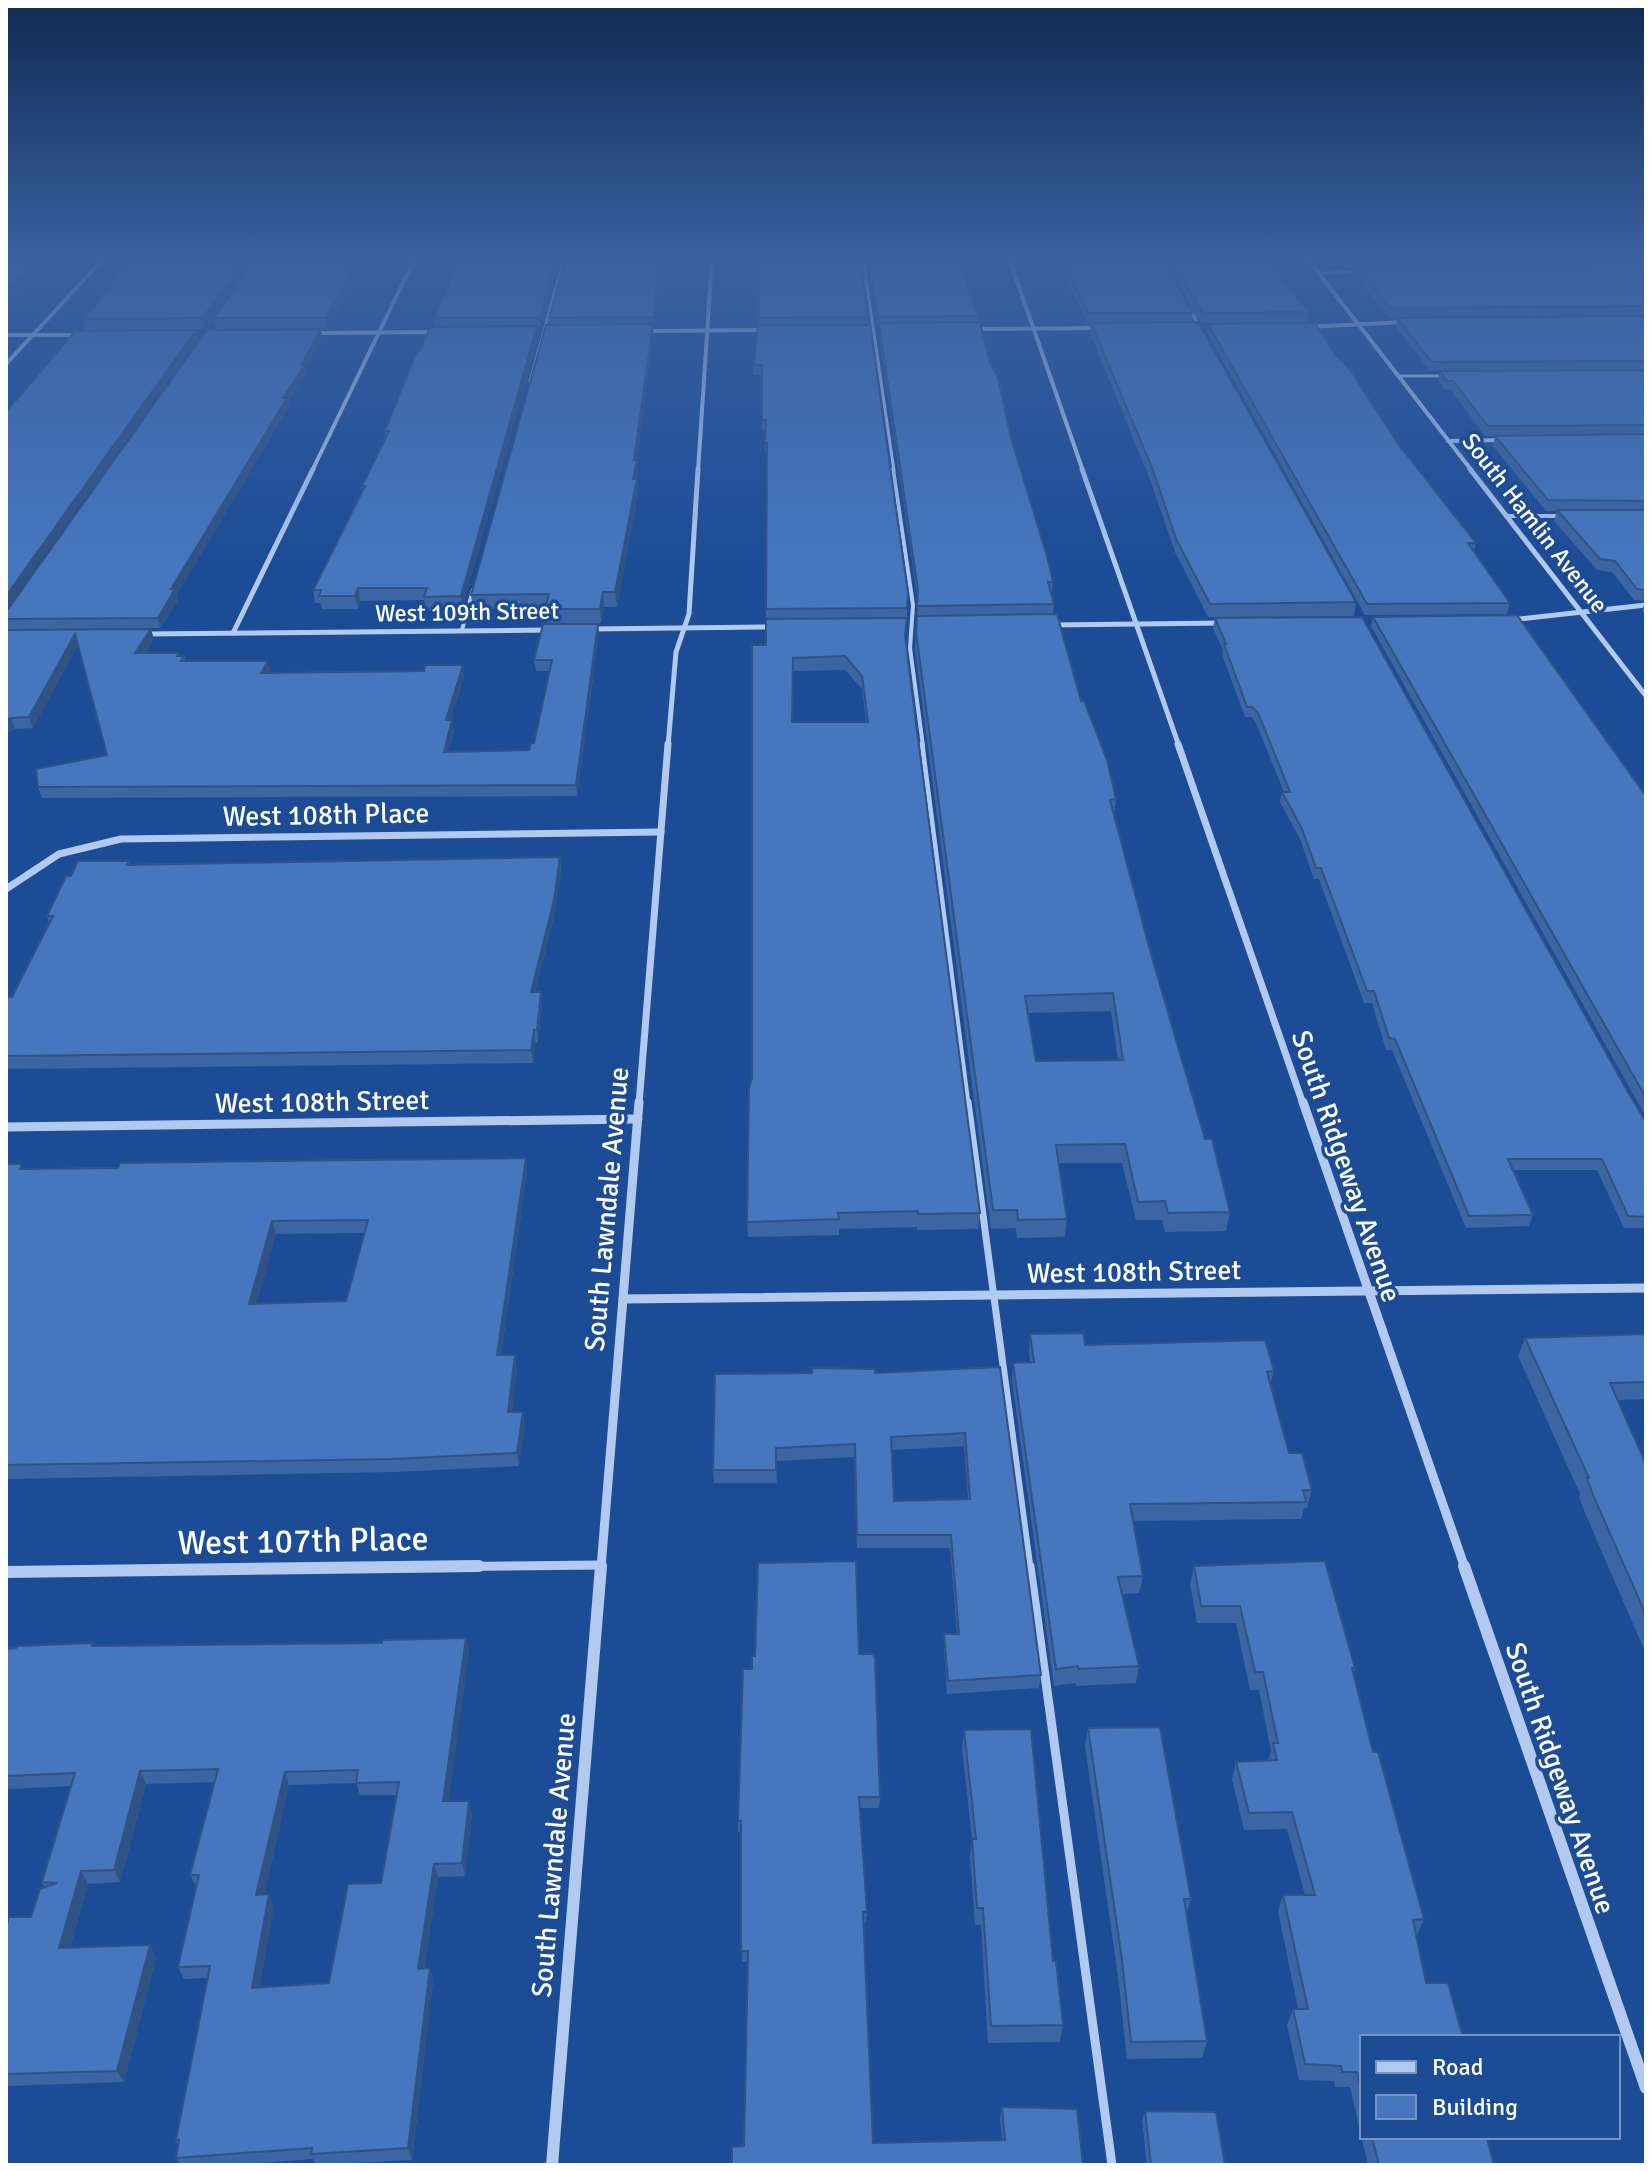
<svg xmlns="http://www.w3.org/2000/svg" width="1652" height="2171" font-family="Signika,sans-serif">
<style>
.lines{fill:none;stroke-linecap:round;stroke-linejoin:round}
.service-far4{stroke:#b2caef;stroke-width:3}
.service-far3{stroke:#b2caef;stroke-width:4}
.service-far2{stroke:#b2caef;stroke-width:5}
.service-far1{stroke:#b2caef;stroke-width:7}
.service{stroke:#b2caef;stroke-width:9}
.minor-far4{stroke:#b2caef;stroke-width:4}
.minor-far3{stroke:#b2caef;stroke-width:5}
.minor-far2{stroke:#b2caef;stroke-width:7}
.minor-far1{stroke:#b2caef;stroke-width:9}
.minor{stroke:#b2caef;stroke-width:12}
.wall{fill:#3c65a3;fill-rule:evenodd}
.shaded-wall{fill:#315384}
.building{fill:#4676bd;stroke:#315384;stroke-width:2;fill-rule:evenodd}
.labels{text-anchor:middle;stroke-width:7;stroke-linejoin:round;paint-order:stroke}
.far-street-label{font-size:24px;fill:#fff;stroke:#1d4c96}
.street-label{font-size:28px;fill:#fff;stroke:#1d4c96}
.near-street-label{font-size:34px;fill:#fff;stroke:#1d4c96}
</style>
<rect width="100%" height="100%" fill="#1d4c96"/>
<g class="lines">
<g class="service-far4">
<path d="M863 258 894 471"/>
<path d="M1318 273 1358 272"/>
<path d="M1189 308 1201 329"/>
<path d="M1399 376H1446"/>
<path d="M530 382 564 258"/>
</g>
<g class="service-far3">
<path d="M893 469 913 605 910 648 923 746"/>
<path d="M1506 516H1562"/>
<path d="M462 630 473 590"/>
</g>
<path class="service-far2" d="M922 744 968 1104"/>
<path class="service-far1" d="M968 1102 1030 1568"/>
<path class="service" d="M1030 1566 1112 2165"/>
<g class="minor-far4">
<path d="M1009 258 1083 471"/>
<path d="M1307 258 1472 471"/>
<path d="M1307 327 1405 322"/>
<path d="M971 329 1101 328"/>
<path d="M643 331 765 330"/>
<path d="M311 333 437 332"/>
<path d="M6 335H81"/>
<path d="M6 364 104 258"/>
<path d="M1448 441 1503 440"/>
<path d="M312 471 415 258"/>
<path d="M698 471 712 258"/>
</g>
<g class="minor-far3">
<path d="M1082 469 1179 746"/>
<path d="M1470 469 1646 696"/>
<path d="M1511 620 1646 605"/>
<path d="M1051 625 1225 623"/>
<path d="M591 629 773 627"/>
<path d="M233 633 313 469"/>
<path d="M143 634 549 630"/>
<path d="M668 746 676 652 689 614 698 469"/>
</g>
<g class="minor-far2">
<path d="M1178 744 1303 1104"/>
<path d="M6 889 59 854 121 839 661 832"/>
<path d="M639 1104 668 744"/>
</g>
<g class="minor-far1">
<path d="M1303 1102 1465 1568"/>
<path d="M6 1127 638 1119"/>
<path d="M623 1299 1646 1288"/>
<path d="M309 1568 601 1565"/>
<path d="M601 1568 639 1102"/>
</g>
<g class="minor">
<path d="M1464 1566 1646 2088"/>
<path d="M6 1572 479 1566"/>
<path d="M552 2165 601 1566"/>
</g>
</g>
<g class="wall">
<path d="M6 258H98L92 264H47Z"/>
<path d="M104 258H256L205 329 86 330 83 319 108 290 107 286 130 264H105Z"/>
<path d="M559 258 541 327H537L538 337 462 609 426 610 424 600 360 601 358 609H322L321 603H315L313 590 362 490V486L386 437 385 431 420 351 435 327 434 318Z"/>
<path d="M566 258H662L658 270 654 326H653V336L637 460 638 492 617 607H604L601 623 547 624 545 608 473 609 471 595 550 325 549 318Z"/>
<path d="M759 258 868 317V325L908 593 906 638 980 1213 978 1229 917 1230V1227L839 1229V1235L748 1237 747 1222 766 619 767 453H765V431H762V375H754V365L759 325ZM845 670 862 689 866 722H792L793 671Z"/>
<path d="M868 258H958L977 316V322L1053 582 1052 595 1054 604 1053 614 1081 701 1116 799 1114 816 1151 954 1205 1139 1230 1212 1226 1231 1165 1232 1162 1220H1136L1122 1163H1058L1067 1219 1065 1237 1017 1238 1016 1228 991 1229 915 648 918 602 879 335V325H877ZM1111 1011 1118 1060 1036 1061 1028 1013Z"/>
<path d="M1057 258H1162L1192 313 1191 322 1356 602 1354 616 1208 617 1175 552 1151 482 1090 333 1091 323H1087Z"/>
<path d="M1164 258H1265L1309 312 1307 322 1201 323Z"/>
<path d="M1336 258H1646V315L1388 317 1360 282 1353 277 1354 269 1447 268H1345Z"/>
<path d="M353 274 354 282 328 328 216 329 214 318Z"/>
<path d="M1646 316V615L1642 611 1645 601 1634 600 1612 572 1597 570 1554 521 1557 511H1546L1493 446 1495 436H1511H1485L1451 390H1445L1438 380 1440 371H1430L1396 327 1397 318Z"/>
<path d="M1208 324 1335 354 1399 445 1476 543 1474 551 1510 603 1507 614 1365 615 1207 333Z"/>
<path d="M322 338 305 369 306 373 288 402 289 407 177 594 178 600 160 628 6 630V612Z"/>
<path d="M1373 617 1646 796V1117L1371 626Z"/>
<path d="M1215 618 1646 1122V1228H1624L1597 1170H1514L1533 1215 1529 1226 1466 1228 1392 1050H1386L1372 1003H1364L1319 879H1314L1300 839 1280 802 1282 792H1284L1256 723 1251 717H1245L1222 654 1223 650 1213 628Z"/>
<path d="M598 624 599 634 577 796 42 798 38 787 107 755 78 644 33 728 15 729 6 733V630L154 639 145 653H179L180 656H184L185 661 270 671 269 673 424 671 463 665 464 676 451 720 454 731 449 752 529 750 534 743 550 671H536L534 660Z"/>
<path d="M560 857 561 869 555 912 535 992H541L542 1004 538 1043H535L533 1063 6 1069V1002L12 997 49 923 47 916 71 876 129 861 130 864Z"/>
<path d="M526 1158 527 1171 501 1355H515L517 1368 512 1412H523L525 1425 519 1466 395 1472 6 1479V1164L24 1169ZM364 1233 346 1301 256 1303 276 1234Z"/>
<path d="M1030 1334 1085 1345 1274 1371 1270 1385 1289 1453 1312 1490 1307 1508H1304L1301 1519 1133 1521 1143 1576 1139 1593 1122 1594 1139 1666 1136 1683 1076 1686V1683L1054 1686 1012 1380 1013 1363 1030 1362 1029 1351Z"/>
<path d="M1646 1334V1399L1618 1400 1646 1464V1654L1585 1513 1579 1497 1580 1494 1518 1356 1525 1338Z"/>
<path d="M1000 1367 1041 1675 1039 1688 947 1694 944 1647V1634H957L950 1548H857L854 1457 776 1461 777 1483H714L713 1470 875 1373ZM964 1446 968 1499 894 1501 892 1450Z"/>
<path d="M1194 1566 1355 1668 1353 1673 1373 1752 1424 1919 1417 1935 1362 2037V2137H1475L1494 2165H1368L1350 2087H1335L1334 2081 1299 2080 1287 2025 1293 2009H1298L1278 1911 1283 1895H1305L1287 1829 1244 1830 1232 1779 1236 1762 1268 1760 1271 1751 1259 1690H1250L1236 1623H1197L1190 1584Z"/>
<path d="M466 1638 469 1651 448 1801 472 1813 465 1876 438 1877 424 1969 430 1968 433 1980 412 2160 316 2165 313 2159 234 2165H181L176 2158 178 2145 176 2140 207 1978 184 1979 178 1967 196 1887 190 1875 215 1782 146 1784 120 1882 88 1884 70 1947 150 1945 156 1958 124 2082 6 2086V1928L31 1917 44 1887 42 1882 71 1786 9 1789 6 1798V1649L93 1643 94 1646 382 1643ZM356 1783 360 1795H397L381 1883 329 1983 259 1987 274 1907 264 1895 289 1785Z"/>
<path d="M859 1654 880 1797 879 1808H860L867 1912 866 1923H864L873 2143 1002 2140 1000 2118 1002 2107 1083 2165 744 2146 748 1962H742L741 1832H738V1821L752 1669Z"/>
<path d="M1088 1728 1191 1899 1186 1916 1207 2041 1202 2058 1127 2059 1118 1977 1085 1746Z"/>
<path d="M964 1730 1053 1961 1063 2025 1060 2042 988 2043 981 1925H975L970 1857 972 1839 962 1748Z"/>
<path d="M1145 2111 1225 2165H1147L1142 2120Z"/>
</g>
<g class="shaded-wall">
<path d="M40 258H46L47 264 6 301V288Z"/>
<path d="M90 258H98L92 264Z"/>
<path d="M247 258H256L205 329 202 318Z"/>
<path d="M355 258H364L353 274 354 282 328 328 326 318 348 269Z"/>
<path d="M556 258H559L541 327 540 318Z"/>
<path d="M653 324V336L637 463V460L638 492 617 607 615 592 633 479 634 460Z"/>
<path d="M537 326 538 337 462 609 461 596Z"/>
<path d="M196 330 198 339 6 610V596Z"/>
<path d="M321 330 322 338 305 369 306 373 288 402 289 407 177 594 178 600 160 628 158 618 171 589 283 398Z"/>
<path d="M358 588 360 601 358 609 355 596Z"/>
<path d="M603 592 604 607 601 623 600 609Z"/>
<path d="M598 624 599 634 577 796 576 785Z"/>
<path d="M151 629 154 639 138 664 135 653Z"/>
<path d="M75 634 78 644 33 728 29 717Z"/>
<path d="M268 661 270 671 263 684 261 673Z"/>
<path d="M463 665 464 676 448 731 446 720Z"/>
<path d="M11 718 15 729 6 733V720Z"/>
<path d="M452 720 454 731 446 763 444 752Z"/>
<path d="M560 857 561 869 555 912 532 1004 531 992Z"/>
<path d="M541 992 542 1004 538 1043 537 1030Z"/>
<path d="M534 1030 535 1043 533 1063 531 1050Z"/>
<path d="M526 1158 527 1171 499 1368 497 1355Z"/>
<path d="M272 1221 276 1234 253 1317 249 1304Z"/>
<path d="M515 1355 517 1368 511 1425 508 1412Z"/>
<path d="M523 1412 525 1425 519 1466 517 1453Z"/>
<path d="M466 1638 469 1651 447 1814 443 1801Z"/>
<path d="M140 1771 146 1784 120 1882 114 1870Z"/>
<path d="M285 1772 289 1785 261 1907 256 1895Z"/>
<path d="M6 1783 9 1789 6 1798Z"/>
<path d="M469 1801 472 1813 465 1876 462 1863Z"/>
<path d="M434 1864 438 1877 422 1981 418 1969Z"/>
<path d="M81 1871 88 1884 66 1960 59 1948Z"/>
<path d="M269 1894 274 1907 257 2000 252 1988Z"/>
<path d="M150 1945 156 1958 124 2082 117 2071Z"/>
<path d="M430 1968 433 1980 412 2160 408 2148Z"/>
</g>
<g class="building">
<path d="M6 258H40L6 288Z"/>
<path d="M135 258H247L202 318 83 319 112 286H107Z"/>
<path d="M256 258H355L348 269 353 272 326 318H214Z"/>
<path d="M460 258H556L540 318H434Z"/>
<path d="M566 258H659L654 317 549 318Z"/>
<path d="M759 258H860L868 317 759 318Z"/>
<path d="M869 258H958L977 316 877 317Z"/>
<path d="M1062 258H1162L1192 313H1088Z"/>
<path d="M1170 258H1265L1309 312 1203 313Z"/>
<path d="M1345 258H1646V260H1346Z"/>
<path d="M1646 267V306L1390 308 1362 273 1354 269Z"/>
<path d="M1646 316V361L1432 362 1397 318Z"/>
<path d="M980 322 990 363 998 377 1011 438 1047 556 1053 582H1048L1054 604 917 606 918 590 879 323Z"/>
<path d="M1198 322 1356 602 1210 604 1176 539 1153 470 1091 323Z"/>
<path d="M1315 323 1335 354 1351 371 1399 445 1476 543H1468L1510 603 1367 604 1208 324Z"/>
<path d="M653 324 634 460H637L633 479H637L615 592H603L600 609H545L549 594 471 595 546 325Z"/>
<path d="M758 325H870L908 593 907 608 766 609 767 442H765L766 420H762V365H754Z"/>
<path d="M537 326 461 596 424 597 427 588H358L355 596H319L321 590H313L365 486H362L389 431H385L417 351H420L430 327Z"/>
<path d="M196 330 6 596V412L75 331Z"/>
<path d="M207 330H321L301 365H305L283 398H287L171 589H175L158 618 6 619V612Z"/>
<path d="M1646 370V425L1488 426 1453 381H1447L1440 371Z"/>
<path d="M1646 434V501L1548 500 1495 436Z"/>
<path d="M1557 510H1646V590L1637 589 1615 561 1600 559Z"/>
<path d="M1057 614 1081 701H1084L1107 760 1116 799 1110 800 1151 954 1205 1139H1212L1230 1212 1168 1213 1165 1201 1138 1202 1125 1144 1056 1145 1067 1219 1018 1220 1017 1210H993L916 632 917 616ZM1113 993 1123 1060 1036 1061 1025 996Z"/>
<path d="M1517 615 1646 796V1098L1373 617Z"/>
<path d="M1362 617 1629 1094 1646 1122V1217L1628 1216 1602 1159H1508L1533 1215 1469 1216 1395 1039 1389 1038 1374 991H1367L1321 868H1316L1302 829 1282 792H1290L1258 713 1252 707H1247L1224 644H1226L1215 618Z"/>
<path d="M907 618 905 635 917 731 980 1213 918 1214V1211L838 1213 839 1219 747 1222 749 1089 752 1078V645H766V619ZM845 656 862 676 868 722H792L793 658Z"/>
<path d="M543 624H598L576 785 38 787 36 769 107 755 75 634 29 717 11 718 6 720V630L151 629 135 653H179L177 656H184L181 661H268L261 673 424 671 425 665H463L446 720H452L444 752 529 750 531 743H534L552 660H534Z"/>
<path d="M560 857 554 900 531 992H541L537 1030H534L531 1050 6 1056V1002L8 997H12L53 916H47L66 876H71L78 861H129L127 865Z"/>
<path d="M526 1158 497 1355H515L508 1412H523L517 1453 392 1459 6 1465V1164H22L20 1169 118 1168 120 1163ZM368 1220 346 1301 249 1304 272 1221Z"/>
<path d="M1084 1333 1085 1345 1265 1340 1274 1371 1267 1372 1289 1453H1302L1312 1490H1303L1306 1502 1130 1504 1143 1576 1118 1577 1139 1666 1079 1669 1078 1666 1056 1669 1013 1363 1034 1362 1030 1334Z"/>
<path d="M1646 1334V1382L1610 1383 1646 1464V1615L1593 1495 1587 1478H1589L1525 1338Z"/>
<path d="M1000 1367 1041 1675 948 1681 944 1634H959L951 1535H857L855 1444 776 1448V1470H713L715 1374 812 1373V1368L875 1369V1373ZM965 1433 970 1499 894 1501 891 1437Z"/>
<path d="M856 1561 859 1654H873L875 1658 880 1797H859L867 1912H863L873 2143 1005 2140 1002 2107 1077 2109 1083 2165H732V2147L744 2146 748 1951H741V1821H738L743 1669H752V1656H755L758 1563Z"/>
<path d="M1325 1561 1355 1668H1352L1373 1752H1378L1424 1919 1413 1920 1426 1983H1448L1463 2037H1362V2093L1357 2072H1342L1341 2066 1305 2064 1293 2009H1308L1283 1895H1315L1292 1812 1249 1813 1236 1762 1277 1760 1273 1743H1278L1263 1672H1255L1240 1606H1201L1194 1566Z"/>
<path d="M466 1638 443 1801H469L462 1863 434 1864 418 1969 430 1968 408 2148 311 2154 312 2148 176 2158 179 2140H176L210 1966 178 1967 199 1875H190L218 1769 140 1771 114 1870 81 1871 59 1948 150 1945 117 2071 6 2074V1928L9 1917H31L40 1889 57 1883 42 1882 75 1773 6 1776V1649L16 1648 17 1646 93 1643 92 1646 382 1643V1640ZM358 1770 356 1783 399 1782 381 1883 348 1884 329 1983 252 1988 269 1894 256 1895 285 1772Z"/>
<path d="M1160 1727 1191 1899H1184L1207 2041 1131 2042 1122 1960 1088 1728Z"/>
<path d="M1031 1729 1053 1961H1056L1063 2025 991 2026 983 1908H977L972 1839H976L964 1730Z"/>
<path d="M1145 2111 1216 2112 1225 2165H1151Z"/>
<path d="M1372 2137H1475L1476 2139H1487L1494 2165H1379Z"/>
</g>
<linearGradient id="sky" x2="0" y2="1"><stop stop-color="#102a52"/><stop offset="0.46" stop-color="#3a61a0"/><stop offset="1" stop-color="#3a61a0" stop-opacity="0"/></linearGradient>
<rect width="1652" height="562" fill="url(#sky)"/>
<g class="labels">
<g class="far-street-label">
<text transform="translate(1535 523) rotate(52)" y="8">South Hamlin Avenue</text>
<text transform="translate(467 612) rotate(-1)" y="8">West 109th Street</text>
</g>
<g class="street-label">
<text transform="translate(326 814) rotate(-1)" y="10">West 108th Place</text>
<text transform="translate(322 1101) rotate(-1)" y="10">West 108th Street</text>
<text transform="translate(1347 1166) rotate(71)" y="10">South Ridgeway Avenue</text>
<text transform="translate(606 1209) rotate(-85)" y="10">South Lawndale Avenue</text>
<text transform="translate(1134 1271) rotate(-1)" y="10">West 108th Street</text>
<text transform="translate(1561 1778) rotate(71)" y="10">South Ridgeway Avenue</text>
<text transform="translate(553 1855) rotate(-85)" y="10">South Lawndale Avenue</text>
</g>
<g class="near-street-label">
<text transform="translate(303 1540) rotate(-1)" y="12">West 107th Place</text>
</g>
</g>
<rect width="1652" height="2171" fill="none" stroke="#ffffff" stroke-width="16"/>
<rect x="1360" y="2035" width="260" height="104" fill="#1d4c96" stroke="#7794c0" stroke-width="2"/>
<rect x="1376" y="2061" width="40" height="12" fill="#b2caef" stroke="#7794c0" stroke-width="2"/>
<text x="1432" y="2075" font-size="24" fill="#ffffff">Road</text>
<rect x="1376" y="2095" width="40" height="24" fill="#4676bd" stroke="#7794c0" stroke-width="2"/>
<text x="1432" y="2115" font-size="24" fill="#ffffff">Building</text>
</svg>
